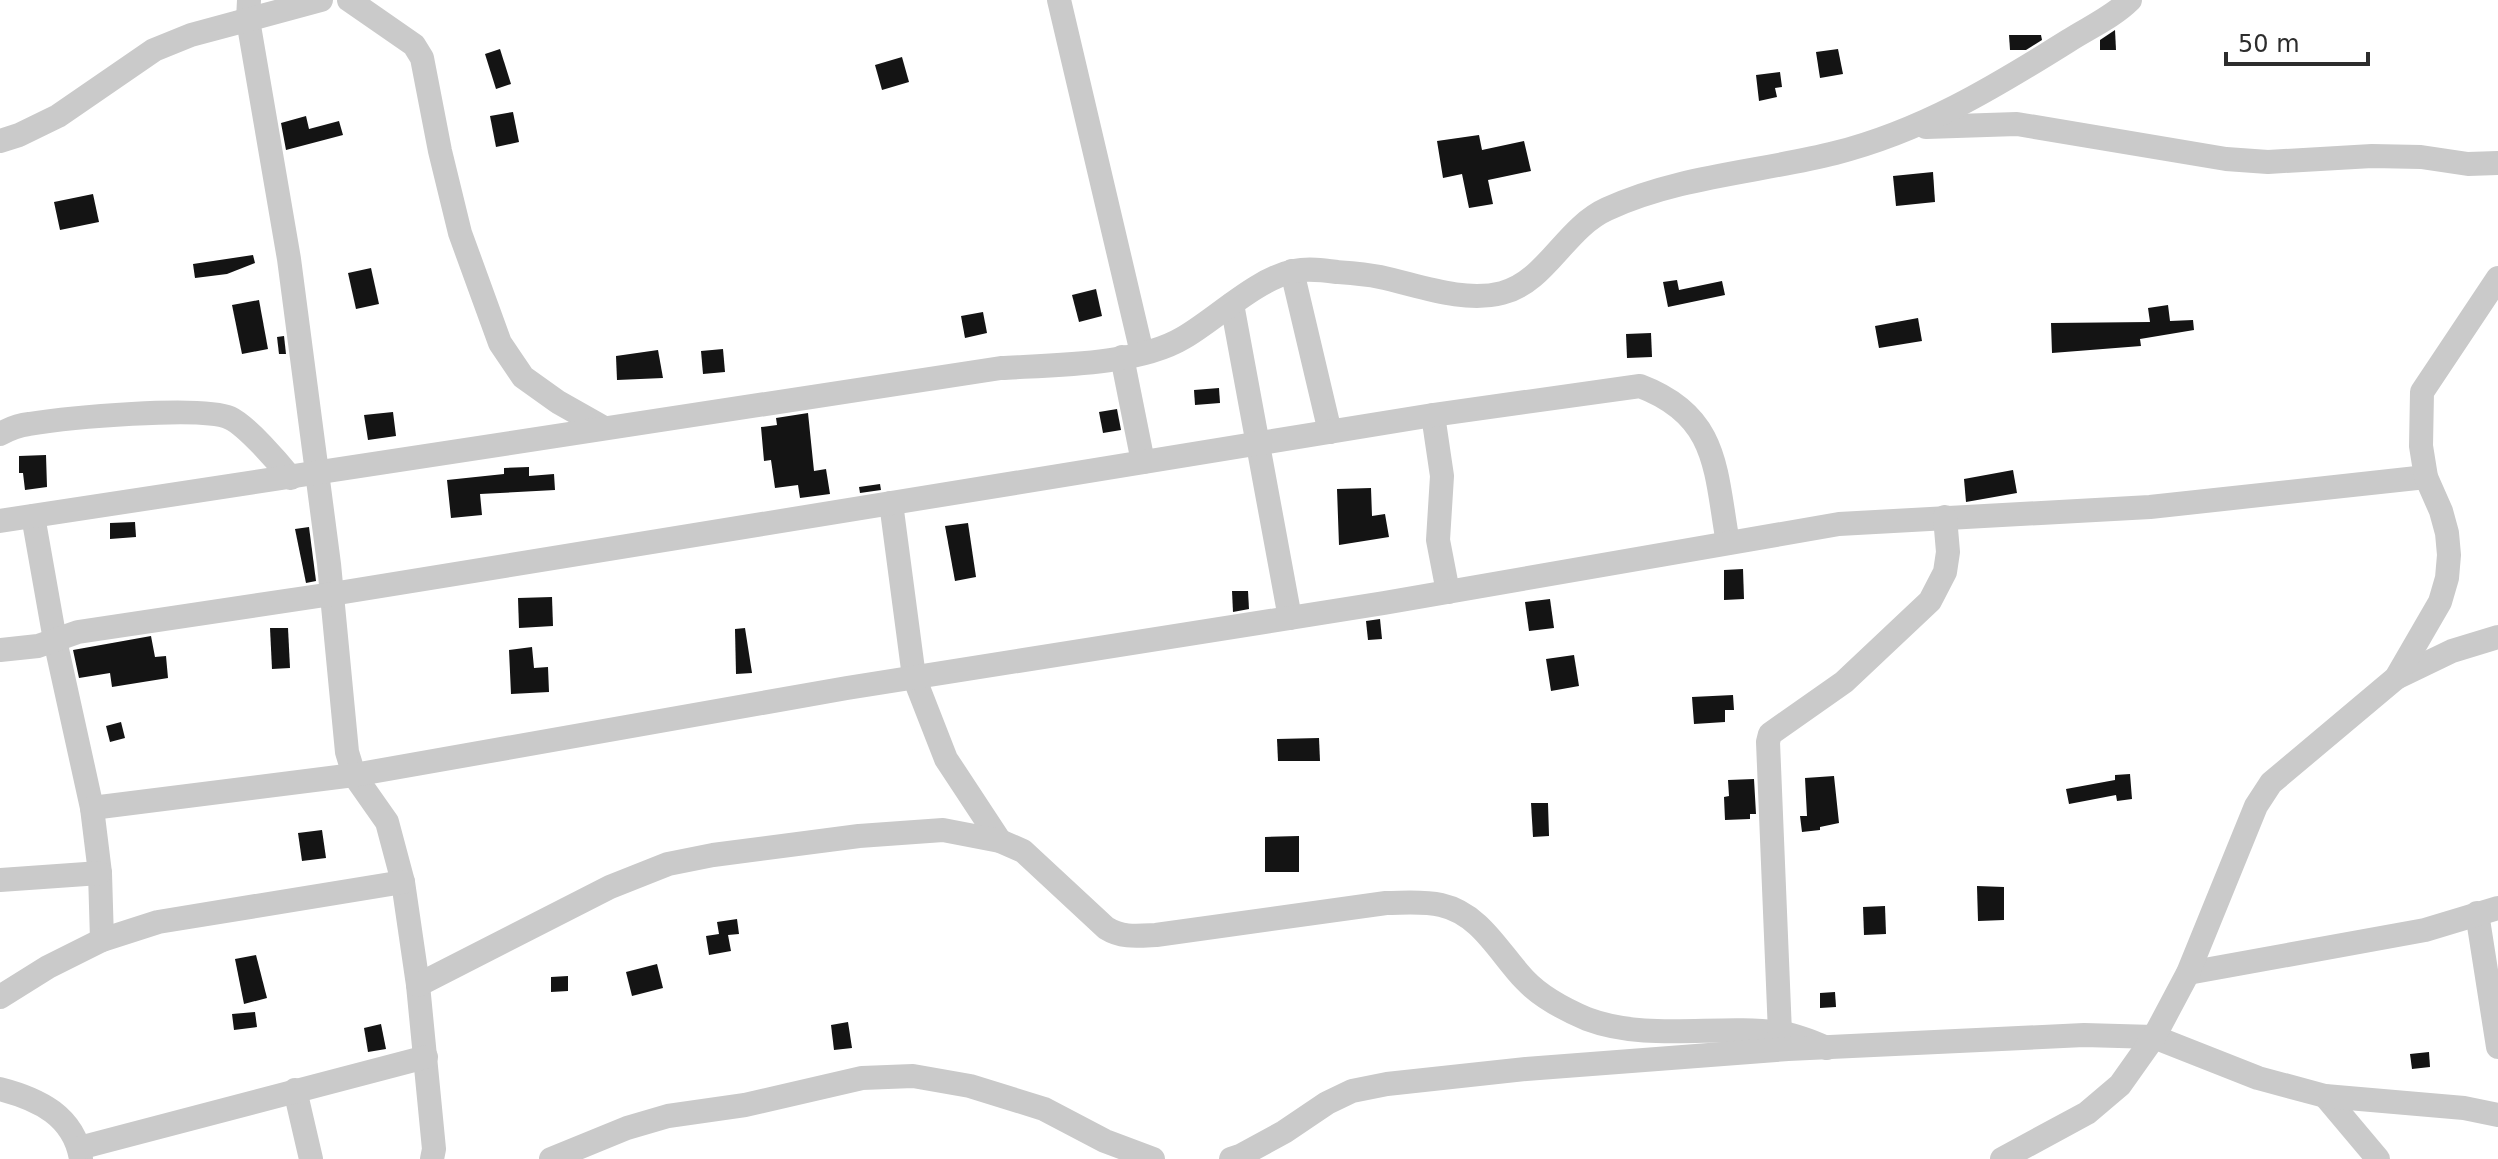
<svg xmlns="http://www.w3.org/2000/svg" width="2498" height="1159" font-family="'DejaVu Sans',sans-serif">
<style>
.building{fill:#141414}
.lines{fill:none;stroke-linecap:round;stroke-linejoin:round}
.minor{stroke:#cacaca;stroke-width:24}
</style>
<rect width="100%" height="100%" fill="#fff"/>
<g class="building">
<path d="M2115 30 2116 50H2100V40Z"/>
<path d="M2009 35H2041L2042 40 2026 50H2010Z"/>
<path d="M500 49 511 84 496 89 485 54Z"/>
<path d="M1838 49 1843 74 1820 78 1816 52Z"/>
<path d="M902 57 909 82 882 90 875 65Z"/>
<path d="M1780 72 1782 87 1775 88 1777 97 1759 101 1756 75Z"/>
<path d="M513 112 519 142 496 147 490 116Z"/>
<path d="M306 116 309 129 339 121 343 135 286 150 281 123Z"/>
<path d="M1479 135 1482 150 1524 141 1531 171 1488 180 1493 204 1469 208 1462 174 1443 178 1437 141Z"/>
<path d="M1933 172 1935 202 1896 206 1893 176Z"/>
<path d="M93 194 99 222 60 230 54 202Z"/>
<path d="M253 255 255 263 227 274 195 278 193 264Z"/>
<path d="M371 268 379 304 356 309 348 273Z"/>
<path d="M1677 280 1679 290 1722 281 1725 295 1668 307 1663 282Z"/>
<path d="M1096 289 1102 316 1079 322 1072 295Z"/>
<path d="M259 300 268 349 242 354 232 305Z"/>
<path d="M2168 305 2170 321 2193 320 2194 330 2140 339 2141 346 2052 353 2051 323 2150 322 2148 308Z"/>
<path d="M983 312 987 333 965 338 961 316Z"/>
<path d="M1918 318 1922 341 1879 348 1875 326Z"/>
<path d="M1651 333 1652 357 1627 358 1626 334Z"/>
<path d="M284 336 286 354H279L277 337Z"/>
<path d="M723 349 725 372 703 374 701 351Z"/>
<path d="M658 350 663 378 617 380 616 356Z"/>
<path d="M1219 388 1220 403 1195 405 1194 390Z"/>
<path d="M1117 409 1121 430 1103 433 1099 412Z"/>
<path d="M393 412 396 436 368 440 364 415Z"/>
<path d="M808 413 814 471 826 469 830 494 800 498 798 485 775 488 771 460 764 461 761 427 777 425 776 418Z"/>
<path d="M46 455 47 487 25 490 23 473H19V456Z"/>
<path d="M529 467V476L554 474 555 490 480 494 482 515 451 518 447 480 504 474V468Z"/>
<path d="M2013 470 2017 493 1966 502 1964 479Z"/>
<path d="M880 484 881 490 860 493 859 487Z"/>
<path d="M1371 488 1372 516 1385 514 1389 537 1339 545 1337 489Z"/>
<path d="M135 522 136 537 110 539V523Z"/>
<path d="M968 523 976 577 955 581 945 526Z"/>
<path d="M309 527 316 581 306 583 295 529Z"/>
<path d="M1743 569 1744 599 1724 600V570Z"/>
<path d="M1232 591H1248L1249 609 1233 612Z"/>
<path d="M552 597 553 626 519 628 518 598Z"/>
<path d="M1550 599 1554 628 1529 631 1525 602Z"/>
<path d="M1380 619 1382 639 1368 640 1366 621Z"/>
<path d="M270 628H288L290 668 272 669Z"/>
<path d="M745 628 752 673 736 674 735 629Z"/>
<path d="M151 636 155 657 166 656 168 678 112 687 110 673 79 678 73 650Z"/>
<path d="M532 647 534 668 548 667 549 692 511 694 509 650Z"/>
<path d="M1574 655 1579 686 1551 691 1546 659Z"/>
<path d="M1733 695 1734 710H1725V722L1694 724 1692 697Z"/>
<path d="M121 722 125 738 110 742 106 726Z"/>
<path d="M1319 738 1320 761H1278L1277 739Z"/>
<path d="M2130 774 2132 799 2117 801 2116 795 2069 804 2066 789 2115 780V775Z"/>
<path d="M1834 776 1839 823 1820 827V830L1802 832 1800 816H1807L1805 778Z"/>
<path d="M1754 779 1756 814H1750V819L1725 820 1724 797 1729 796 1728 780Z"/>
<path d="M1531 803H1548L1549 836 1533 837Z"/>
<path d="M322 830 326 858 302 861 298 833Z"/>
<path d="M1299 836V872H1265V837Z"/>
<path d="M1977 886 2004 887V920L1978 921Z"/>
<path d="M1885 906 1886 934 1864 935 1863 907Z"/>
<path d="M737 919 739 934 728 935 731 951 709 955 706 936 719 934 717 922Z"/>
<path d="M256 955 267 998 244 1004 235 959Z"/>
<path d="M657 964 663 988 632 996 626 972Z"/>
<path d="M568 976V991L551 992V977Z"/>
<path d="M1835 992 1836 1007 1820 1008V993Z"/>
<path d="M255 1012 257 1027 234 1030 232 1014Z"/>
<path d="M848 1022 852 1048 834 1050 831 1025Z"/>
<path d="M381 1024 386 1049 368 1052 364 1028Z"/>
<path d="M2429 1052 2430 1067 2412 1069 2410 1054Z"/>
</g>
<g class="lines">
<g class="minor">
<path d="M249 0 248 20 289 259 329 564 347 752 354 775 387 822 403 882 418 985 434 1149 432 1159"/>
<path d="M349 0 414 45 422 58 440 151 460 233 500 343 523 377 558 402 604 428"/>
<path d="M1059 0 1142 353"/>
<path d="M1926 127 2017 124 2226 159 2268 162 2372 156 2421 157 2468 164 2498 163"/>
<path d="M0 141 19 135 58 116 154 50 191 35 321 0"/>
<path d="M1292 271 1330 432"/>
<path d="M1232 304 1290 618"/>
<path d="M1122 357 1143 462"/>
<path d="M1433 415 1442 476 1438 540 1448 592"/>
<path d="M0 434C9 429 19 425 29 424 65 418 201 405 230 418 247 426 278 462 291 478"/>
<path d="M891 503 914 677 946 759 1000 841"/>
<path d="M33 516 55 640 92 808 100 873 102 940"/>
<path d="M0 521 1001 368C1053 365 1138 365 1183 338 1216 319 1256 279 1294 271 1308 268 1323 270 1337 272 1351 273 1366 274 1380 277 1418 285 1463 303 1502 293 1546 282 1565 228 1607 209 1678 176 1760 172 1835 153 1922 131 1993 88 2068 41 2088 28 2113 17 2130 0"/>
<path d="M0 650 38 646 78 632 332 594 1433 415 1640 386C1719 416 1715 470 1728 543"/>
<path d="M2396 678 2452 651 2498 637"/>
<path d="M92 808 354 775 847 688 1384 603 1839 524 2150 507 2426 477"/>
<path d="M0 880 100 873"/>
<path d="M2477 913 2498 1047"/>
<path d="M2188 973 2425 930 2498 908"/>
<path d="M418 985 610 887 668 864 713 855 859 836 943 830 1000 841 1023 851 1106 928C1122 938 1137 936 1156 935L1386 903C1404 903 1423 901 1441 905 1481 914 1499 953 1525 980 1541 997 1566 1010 1587 1019 1648 1042 1718 1024 1781 1033 1797 1035 1812 1042 1827 1048"/>
<path d="M0 997 48 967 102 940 158 922 403 882"/>
<path d="M1780 1033 1768 742 1770 734 1844 682 1930 601 1945 572 1948 552 1945 517"/>
<path d="M0 1089C39 1099 74 1116 81 1159"/>
<path d="M295 1090 311 1159"/>
<path d="M2325 1096 2378 1159"/>
<path d="M79 1148 426 1057"/>
<path d="M551 1159 627 1128 668 1116 745 1105 862 1078 913 1076 970 1086 1044 1109 1105 1141 1153 1159"/>
<path d="M1231 1159 1240 1156 1284 1132 1327 1103 1352 1091 1387 1084 1526 1069 1788 1049 2084 1035 2154 1037 2258 1078 2325 1096 2464 1108 2498 1115"/>
<path d="M2002 1159 2087 1113 2120 1085 2154 1037 2188 973 2256 806 2271 783 2396 678 2440 602 2447 578 2449 555 2447 533 2441 511 2426 477 2421 446 2422 392 2498 278"/>
</g>
</g>
<path d="M2226 52v12h142v-12" fill="none" stroke="#2d2d2d" stroke-width="4"/>
<text x="2238" y="52" font-size="24" fill="#2d2d2d" stroke="#ffffff" stroke-width="6" paint-order="stroke">50 m</text>
</svg>
